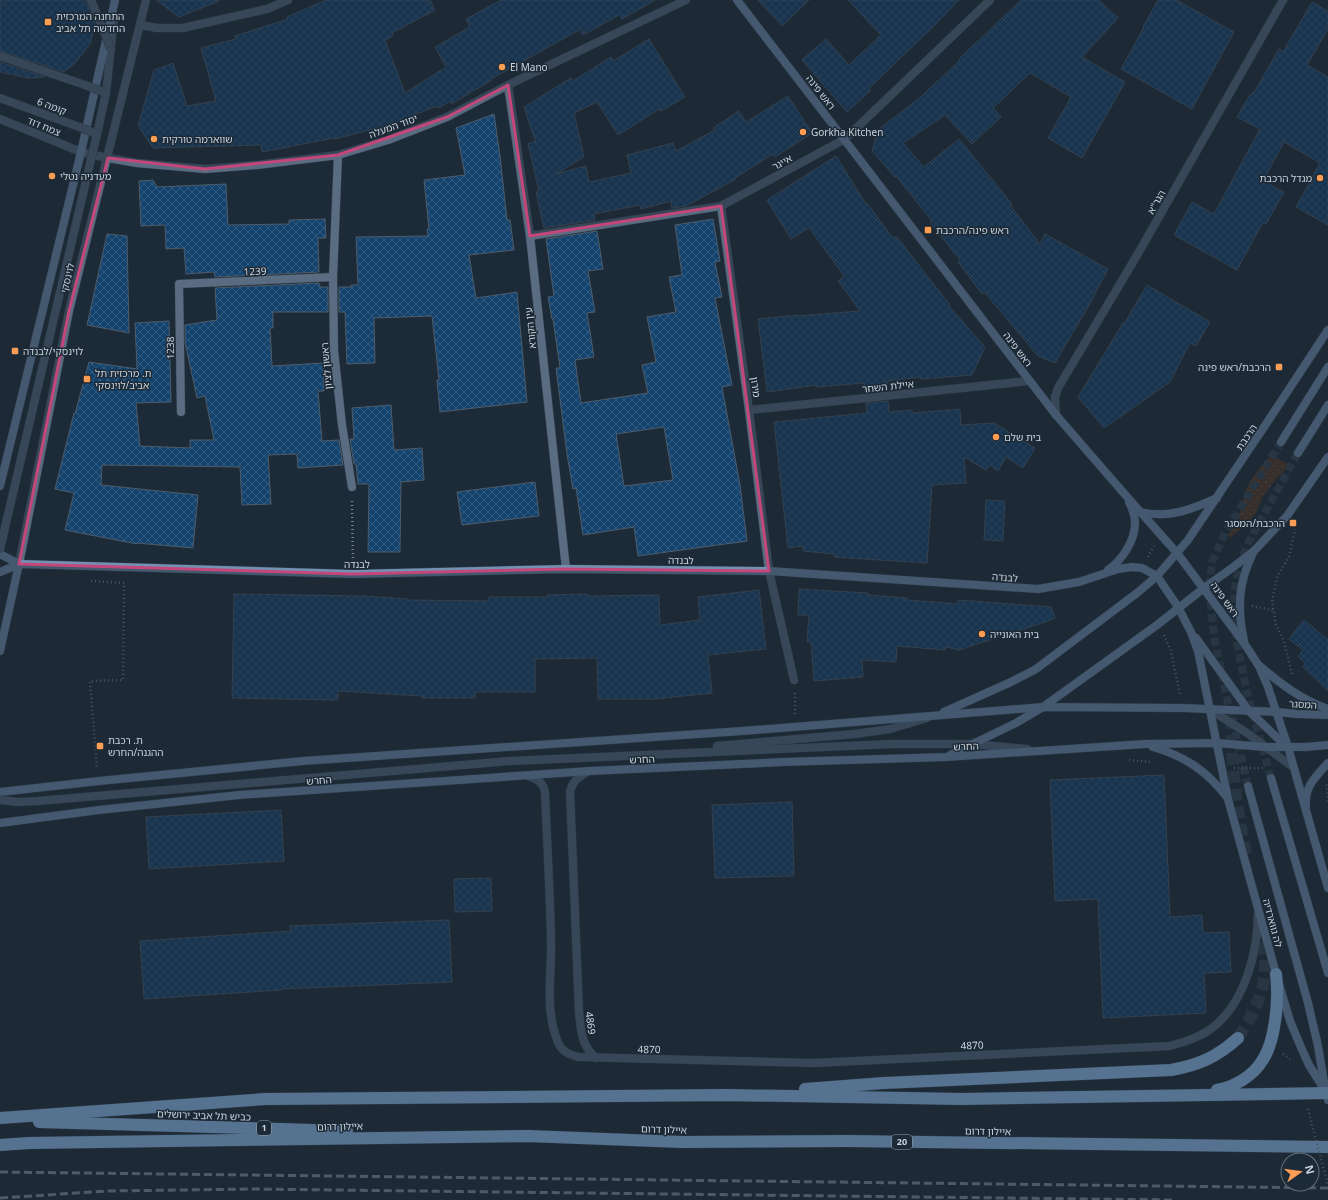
<svg xmlns="http://www.w3.org/2000/svg" width="1328" height="1200" font-family="'Noto Sans','Noto Sans Hebrew',sans-serif">
<style>
.grass{fill:url(#grass-dots)}
.building{fill:url(#building-cross-hatch);stroke:#4e5c6b;fill-rule:evenodd}
.lines{fill:none;stroke-linecap:round;stroke-linejoin:round}
.secondary-tunnel{stroke:#374350;stroke-width:8;stroke-dasharray:8 4;stroke-linecap:butt}
.highway-tunnel{stroke:#374350;stroke-width:12;stroke-dasharray:12 6;stroke-linecap:butt}
.lane-casing{stroke:#394551;stroke-width:9}
.street-casing{stroke:#394551;stroke-width:9}
.secondary-casing{stroke:#394551;stroke-width:9}
.highway-casing{stroke:#394551;stroke-width:13}
.path{stroke:#79848f;stroke-width:2.5;stroke-dasharray:1 3;stroke-linecap:butt}
.lane{stroke:#596c81;stroke-width:8}
.street{stroke:#596c81;stroke-width:8}
.secondary{stroke:#7392b3;stroke-width:8}
.highway{stroke:#99cafd;stroke-width:12}
.rail{stroke:#8a959f;stroke-width:3;stroke-dasharray:8 4;stroke-linecap:butt}
.lane-bridge-casing{stroke:#394551;stroke-width:9;stroke-linecap:butt}
.path-bridge{stroke:#79848f;stroke-width:2.5;stroke-dasharray:1 3;stroke-linecap:butt}
.lane-bridge{stroke:#596c81;stroke-width:8}
.marked{fill:none;stroke:#c4477b;stroke-width:3;stroke-linejoin:round}
.poi-dot{fill:#fc9d53;stroke:#1d2a37;stroke-width:1.5}
.labels{text-anchor:middle;stroke-width:3;stroke-linejoin:round;paint-order:stroke}
.shield{fill:#1d2a37;stroke:#96a0aa;stroke-width:1}
.shield-label{font-size:9px;font-weight:bold;fill:#cad3db}
.poi-label{font-size:10px;fill:#cad3db;stroke:#1d2a37;text-anchor:start}
.street-label{font-size:10px;fill:#cad3db;stroke:#1d2a37}
</style>
<defs>
<pattern id="grass-dots" width="8" height="8" patternUnits="userSpaceOnUse"><rect width="8" height="8" fill="#56361d"/><path d="M2 2h.1M6 6h.1" fill="none" stroke="#6d523d" stroke-width="1.8" stroke-linecap="round"/></pattern>
<pattern id="building-cross-hatch" width="8" height="8" patternUnits="userSpaceOnUse"><rect width="8" height="8" fill="#13426c"/><path d="M0 0l8 8M0 8l8-8" fill="none" stroke="#345c80"/></pattern>
</defs>
<rect width="100%" height="100%" fill="#1d2a37"/>
<path class="grass" d="M1271 455 1290 465 1277 478 1262 498 1256 513 1247 524 1230 538 1228 535C1241 519 1240 505 1247 487 1253 475 1262 465 1271 455Z"/>
<g class="building">
<path d="M0 0H86L95 24 90 44 76 62 64 72 0 51Z"/>
<path d="M156 0H219V1L179 17Z"/>
<path d="M326 0H430L435 10 392 33 393 36 385 40 405 93 446 67 435 47 470 27 466 19 501 0H655L622 19 619 15 583 35 579 30 491 79 492 80 451 104V101L438 108 437 106 377 129V128L335 139 334 138 262 152 261 145 153 148 138 126 154 70 173 63 187 106 216 101 201 48 236 39 235 36 288 19 287 17Z"/>
<path d="M758 0H809L782 26Z"/>
<path d="M848 0H959L933 27 869 88 871 90 847 112 802 60 826 39 849 65 881 35Z"/>
<path d="M1021 0H1099L1118 18 1082 57 1125 82 1082 158 1048 138 1071 97 1030 73 993 108 1001 117 972 144 945 115 903 143 924 167 959 139 1012 204 1010 205 1040 244 1045 234 1108 269 1088 307 1055 363 1038 356 984 292 982 294 958 262 960 260 930 222 932 221 896 176 895 177 872 151 878 130 922 96 960 60 959 59Z"/>
<path d="M1158 0H1176L1234 32 1192 109 1121 69 1144 27H1143Z"/>
<path d="M1312 2 1328 11V29L1307 65 1328 77V225L1296 207 1320 163 1284 142 1263 181 1284 192 1266 224 1263 222 1237 270 1174 235 1192 202 1214 214 1260 129 1237 117 1249 96 1255 91 1279 49 1283 52Z"/>
<path d="M649 39 685 97 661 111 659 109 618 135 597 102 574 113 584 157 556 174 586 166 589 182 631 173 627 155 673 143 676 151 715 130 713 128 739 111 746 122 788 96 812 133 775 157 773 154 735 178 736 179 686 206 672 208 671 201 641 209 640 205 594 214 595 220 544 228 536 192H539L528 144 535 141 536 143 524 107 571 78 573 81 611 57 613 61Z"/>
<path d="M0 62 45 77 28 78 0 72Z"/>
<path d="M494 114 500 156 507 220H510L514 250 469 255 476 298 517 292 527 402 440 412 437 380H439L432 316 374 318 375 363 347 364 345 312H339V287H351V285H358L356 237 428 236 427 229H429L424 180 465 175 456 128Z"/>
<path d="M836 156 866 204 867 203 893 238 896 236 950 305 949 306 985 347 972 375 921 379V377L887 381V390L865 392 864 383 817 387V385L767 392 758 319 798 315V316L860 311 838 281 844 276 809 228 791 239 767 200Z"/>
<path d="M153 180 157 187 226 184 228 225 289 224V220L325 219 326 238H318L319 272 215 277 214 272 186 274 184 248 166 249 165 225 141 226 139 181Z"/>
<path d="M713 219 720 261 715 262 722 297 715 298 732 385 722 387 740 485 747 541 638 556 634 527 583 535 576 488 573 489 567 454 556 368H560L553 319H552L548 297 554 296 546 239 597 231 603 269 588 271 595 312 587 313 594 357 575 360 581 403 648 393 642 365 656 362 647 317 676 312 669 277 682 275 675 225ZM664 427 673 480 624 486 616 434Z"/>
<path d="M107 234 127 236 129 333 87 325Z"/>
<path d="M319 283 320 287H328V312H273V328H270L272 366 323 363 324 391H318L322 441 339 440 343 465 298 468 297 454 268 455 271 504 242 505 240 467 102 465 101 485 198 495 193 548 137 543V544L65 530 74 493 55 489 74 413 75 414 89 362 137 369 135 323 169 321 171 402 136 403 140 446 190 448V440H214L205 396 197 398 185 342V325L217 320 215 288Z"/>
<path d="M1147 285 1210 322 1196 346 1190 343 1170 382 1104 428 1078 397 1123 323 1124 324Z"/>
<path d="M888 401 889 412 912 410V413L960 409 961 425 994 423 1035 448 1023 468 1006 457 998 471 990 465 986 470 964 457 966 483 932 485 927 563 834 557V554L803 551V546L788 548 774 422 867 413 866 403Z"/>
<path d="M391 405 394 450 422 448 424 480 401 482 400 552H368L369 484H358L356 464H354L350 439H354L352 408Z"/>
<path d="M535 482 539 516 462 525 457 492Z"/>
<path d="M986 500 1005 501 1003 541 984 540Z"/>
<path d="M799 589 868 593V595L907 598V600L958 604V600L1051 607 1055 618 1048 621 959 650 946 647 945 650 897 646 896 662 862 660 863 677 814 681 811 642H807L809 615H798Z"/>
<path d="M759 590 766 649 708 655 712 693 655 699H598L597 658 535 659V692H475V698H422V696L338 691V700L232 698 234 594 365 596 407 599V600L489 601V597H547V595L587 594V596L659 595 660 625 700 620 698 597Z"/>
<path d="M1304 620 1328 640V691L1303 667 1306 663 1298 657 1303 650 1289 639Z"/>
<path d="M1164 775 1170 917 1202 915 1203 933 1229 932 1231 972 1204 973 1206 1013 1103 1018 1098 899 1055 901 1050 780Z"/>
<path d="M792 802 794 876 715 878 712 805Z"/>
<path d="M281 810 284 861 149 869 146 817Z"/>
<path d="M491 878 492 911 455 912 454 879Z"/>
<path d="M449 920 452 982 281 989V990L144 999 140 941 291 931 290 926Z"/>
</g>
<g class="lines">
<g class="secondary-tunnel">
<path d="M1271 778 1248 697 1237 643 1234 592 1239 567 1247 545 1298 453"/>
<path d="M1248 786 1226 694 1215 641 1209 590 1212 562 1224 535 1281 442"/>
</g>
<g class="highway-tunnel">
<path d="M1231 717 1232 753 1236 798 1247 860"/>
<path d="M1238 1038C1251 1018 1263 996 1265 973 1266 955 1261 936 1258 918"/>
</g>
<g class="lane-casing">
<g id="lane">
<path d="M0 56 85 85"/>
<path d="M0 98 82 128"/>
<path d="M0 119 81 152"/>
<path d="M97 134 106 93 114 18"/>
<path d="M1209 709 1247 733 1293 767"/>
<path d="M717 746 855 734 890 729 927 718"/>
<path d="M511 761 891 744H973L1027 749"/>
</g>
</g>
<g class="street-casing">
<g id="street">
<path d="M140 25 157 28H183L267 9 288 0"/>
<path d="M508 85 530 236 566 569"/>
<path d="M81 152 108 158 137 163 205 169 257 165 338 155 388 140 447 117 508 85 686 0"/>
<path d="M338 155 333 277 334 351 342 425 352 487"/>
<path d="M721 206 749 410 769 571 794 680"/>
<path d="M530 236 721 206 845 139 990 0"/>
<path d="M749 410 1029 381"/>
<path d="M181 412 179 284 333 277"/>
<path d="M1056 415 1055 397 1058 388 1136 257 1283 0"/>
<path d="M19 564 69 311 146 0"/>
<path d="M589 771C579 777 574 779 570 791L579 1012C581 1031 581 1045 596 1058"/>
<path d="M528 776C537 779 543 782 545 792 547 841 550 891 551 940 552 972 545 1006 556 1037 560 1050 566 1054 579 1057L814 1063 1170 1046C1187 1041 1204 1036 1217 1024 1246 998 1258 950 1258 913"/>
</g>
</g>
<g class="secondary-casing">
<g id="secondary">
<path d="M737 0 1056 415 1128 498 1177 553 1244 643 1259 666 1268 687 1288 747 1328 888"/>
<path d="M1281 442 1328 367"/>
<path d="M1298 453 1328 405"/>
<path d="M0 486 81 152 115 0"/>
<path d="M1141 512C1168 519 1193 509 1217 498"/>
<path d="M0 554 19 564"/>
<path d="M1108 570C1122 560 1135 541 1135 523 1135 516 1132 508 1129 502"/>
<path d="M0 572 19 564 353 574 566 569 769 571 1038 589 1079 582 1118 569 1132 567 1142 568 1157 576 1178 607 1191 632 1198 651 1228 799 1276 974 1290 1021 1300 1045 1309 1065 1326 1092 1328 1100"/>
<path d="M1196 638 1249 711 1287 747"/>
<path d="M1244 641C1237 609 1238 583 1253 553"/>
<path d="M0 651 19 564"/>
<path d="M1261 667C1282 685 1302 700 1328 709"/>
<path d="M944 712 1011 682 1036 669 1137 593 1157 576 1188 540 1264 427 1328 330"/>
<path d="M1153 747C1184 756 1206 770 1226 796"/>
<path d="M950 755 1016 723 1043 707 1157 625 1204 588 1232 568 1254 551 1287 516 1328 457"/>
<path d="M1271 778 1328 973"/>
<path d="M1248 786 1308 1003 1318 1046 1325 1088"/>
<path d="M0 792 99 781 303 761 742 731 1043 707 1183 708 1277 712 1297 714 1328 715"/>
<path d="M1306 805C1304 787 1317 775 1328 763"/>
<path d="M0 823 99 810 239 795 590 771 783 762 946 757 1145 744 1217 743 1265 747H1305L1328 745"/>
</g>
</g>
<g class="highway-casing">
<g id="highway">
<path d="M805 1089 884 1083 1171 1070C1199 1065 1217 1057 1238 1038"/>
<path d="M1217 1090C1234 1087 1253 1076 1262 1061 1276 1041 1279 997 1276 974"/>
<path d="M0 1118 266 1099 726 1095 962 1099 1328 1093"/>
<path d="M39 1122 347 1131"/>
<path d="M0 1145 29 1143 528 1136 682 1142 847 1141 1328 1147"/>
</g>
</g>
<g class="path">
<path d="M352 501 353 561"/>
<path d="M1148 557 1154 546"/>
<path d="M91 581 124 583 123 680 90 681 97 768"/>
<path d="M1252 606 1273 610"/>
<path d="M1164 635 1171 651 1180 695"/>
<path d="M1292 674 1284 641 1276 625 1272 600 1278 575 1289 557 1295 529"/>
<path d="M795 693V714"/>
<path d="M1129 760 1150 762"/>
<path d="M1234 768H1263"/>
<path d="M1326 785 1327 786 1328 802"/>
<path d="M1283 1054 1292 1061"/>
<path d="M1308 1109 1314 1133"/>
</g>
<use href="#lane" class="lane"/>
<use href="#street" class="street"/>
<use href="#secondary" class="secondary"/>
<use href="#highway" class="highway"/>
<g class="rail">
<path d="M0 1172 1328 1188"/>
<path d="M0 1198 108 1191 251 1189 1172 1200"/>
</g>
<g class="lane-bridge-casing">
<g id="lane-bridge">
<path d="M91 0 111 49"/>
<path d="M85 85 106 93"/>
<path d="M0 549 97 134 82 128"/>
<path d="M0 800 18 802 38 801 511 761"/>
</g>
</g>
<path class="path-bridge" d="M1315 1136 1328 1185"/>
<use href="#lane-bridge" class="lane-bridge"/>
</g>
<path d="M0 0H1328V1200H0ZM508 85 530 236 721 206 769 571 566 569 353 574 19 564 69 311 108 158 205 169 338 155 447 117Z" fill="#1d2a37" fill-opacity=".55" fill-rule="evenodd"/>
<path class="marked" d="M508 85 530 236 721 206 769 571 566 569 353 574 19 564 69 311 108 158 205 169 338 155 447 117Z"/>
<g class="poi-dot">
<rect x="44" y="18" width="8" height="8" rx="2"/>
<circle cx="502" cy="67" r="4"/>
<circle cx="803" cy="132" r="4"/>
<circle cx="154" cy="139" r="4"/>
<circle cx="52" cy="176" r="4"/>
<circle cx="1320" cy="178" r="4"/>
<rect x="924" y="226" width="8" height="8" rx="2"/>
<rect x="11" y="347" width="8" height="8" rx="2"/>
<rect x="1275" y="363" width="8" height="8" rx="2"/>
<rect x="83" y="375" width="8" height="8" rx="2"/>
<circle cx="996" cy="437" r="4"/>
<rect x="1289" y="519" width="8" height="8" rx="2"/>
<circle cx="982" cy="634" r="4"/>
<rect x="96" y="742" width="8" height="8" rx="2"/>
</g>
<g class="labels">
<g class="shield">
<rect x="257" y="1121" width="14" height="14" rx="3"/>
<rect x="892" y="1135" width="20" height="14" rx="3"/>
</g>
<g class="shield-label">
<text x="264" y="1131">1</text>
<text x="902" y="1145">20</text>
</g>
<g class="poi-label">
<text x="56" y="20">התחנה המרכזית<tspan x="56" dy="12">החדשה תל אביב</tspan></text>
<text x="510" y="71">El Mano</text>
<text x="811" y="136">Gorkha Kitchen</text>
<text x="162" y="143">שווארמה טורקית</text>
<text x="60" y="180">מעדניה נטלי</text>
<text x="1312" y="182" text-anchor="end">מגדל הרכבת</text>
<text x="936" y="234">ראש פינה/הרכבת</text>
<text x="23" y="355">לוינסקי/לבנדה</text>
<text x="1271" y="371" text-anchor="end">הרכבת/ראש פינה</text>
<text x="95" y="377">ת. מרכזית תל<tspan x="95" dy="12">אביב/לוינסקי</tspan></text>
<text x="1004" y="441">בית שלם</text>
<text x="1285" y="527" text-anchor="end">הרכבת/המסגר</text>
<text x="990" y="638">בית האונייה</text>
<text x="108" y="744">ת. רכבת<tspan x="108" dy="12">ההגנה/החרש</tspan></text>
</g>
<g class="street-label">
<text transform="translate(821 92) rotate(52)" y="4">ראש פינה</text>
<text transform="translate(52 106) rotate(21)" y="4">קומה 6</text>
<text transform="translate(44 126) rotate(22)" y="4">צמח דוד</text>
<text transform="translate(393 126) rotate(-20)" y="4">יסוד המעלה</text>
<text transform="translate(782 162) rotate(-29)" y="4">אייגר</text>
<text transform="translate(1156 202) rotate(-60)" y="4">הגר"א</text>
<text transform="translate(255 271) rotate(-3)" y="4">1239</text>
<text transform="translate(67 278) rotate(-76)" y="4">לוינסקי</text>
<text transform="translate(530 328) rotate(-96)" y="4">עין הקורא</text>
<text transform="translate(170 348) rotate(-91)" y="4">1238</text>
<text transform="translate(1018 349) rotate(53)" y="4">ראש פינה</text>
<text transform="translate(326 366) rotate(-95)" y="4">ראשון לציון</text>
<text transform="translate(888 386) rotate(-6)" y="4">איילת השחר</text>
<text transform="translate(756 387) rotate(82)" y="4">מירון</text>
<text transform="translate(1246 437) rotate(-56)" y="4">הרכבת</text>
<text transform="translate(681 560) rotate(1)" y="4">לבנדה</text>
<text x="357" y="568">לבנדה</text>
<text transform="translate(1005 577) rotate(4)" y="4">לבנדה</text>
<text transform="translate(1225 599) rotate(54)" y="4">ראש פינה</text>
<text transform="translate(1303 704) rotate(3)" y="4">המסגר</text>
<text transform="translate(966 746) rotate(-3)" y="4">החרש</text>
<text transform="translate(642 759) rotate(-3)" y="4">החרש</text>
<text transform="translate(319 780) rotate(-4)" y="4">החרש</text>
<text transform="translate(1273 923) rotate(75)" y="4">לה גווארדיה</text>
<text transform="translate(591 1023) rotate(82)" y="4">4869</text>
<text transform="translate(972 1045) rotate(-3)" y="4">4870</text>
<text transform="translate(649 1049) rotate(1)" y="4">4870</text>
<text transform="translate(204 1115) rotate(2)" y="4">כביש תל אביב ירושלים</text>
<text transform="translate(340 1126) rotate(-1)" y="4">איילון דרום</text>
<text transform="translate(664 1129) rotate(2)" y="4">איילון דרום</text>
<text transform="translate(988 1131) rotate(1)" y="4">איילון דרום</text>
</g>
</g>
<g transform="translate(1300 1172) rotate(76)"><circle r="19" fill="#1d2a37" stroke="#626e79"/>
<path d="M0-3L7 15L0 10L-7 15Z" fill="#fc9d53"/>
<text y="-6" font-size="11" font-weight="bold" text-anchor="middle" fill="#cad3db">N</text>
</g>
</svg>
